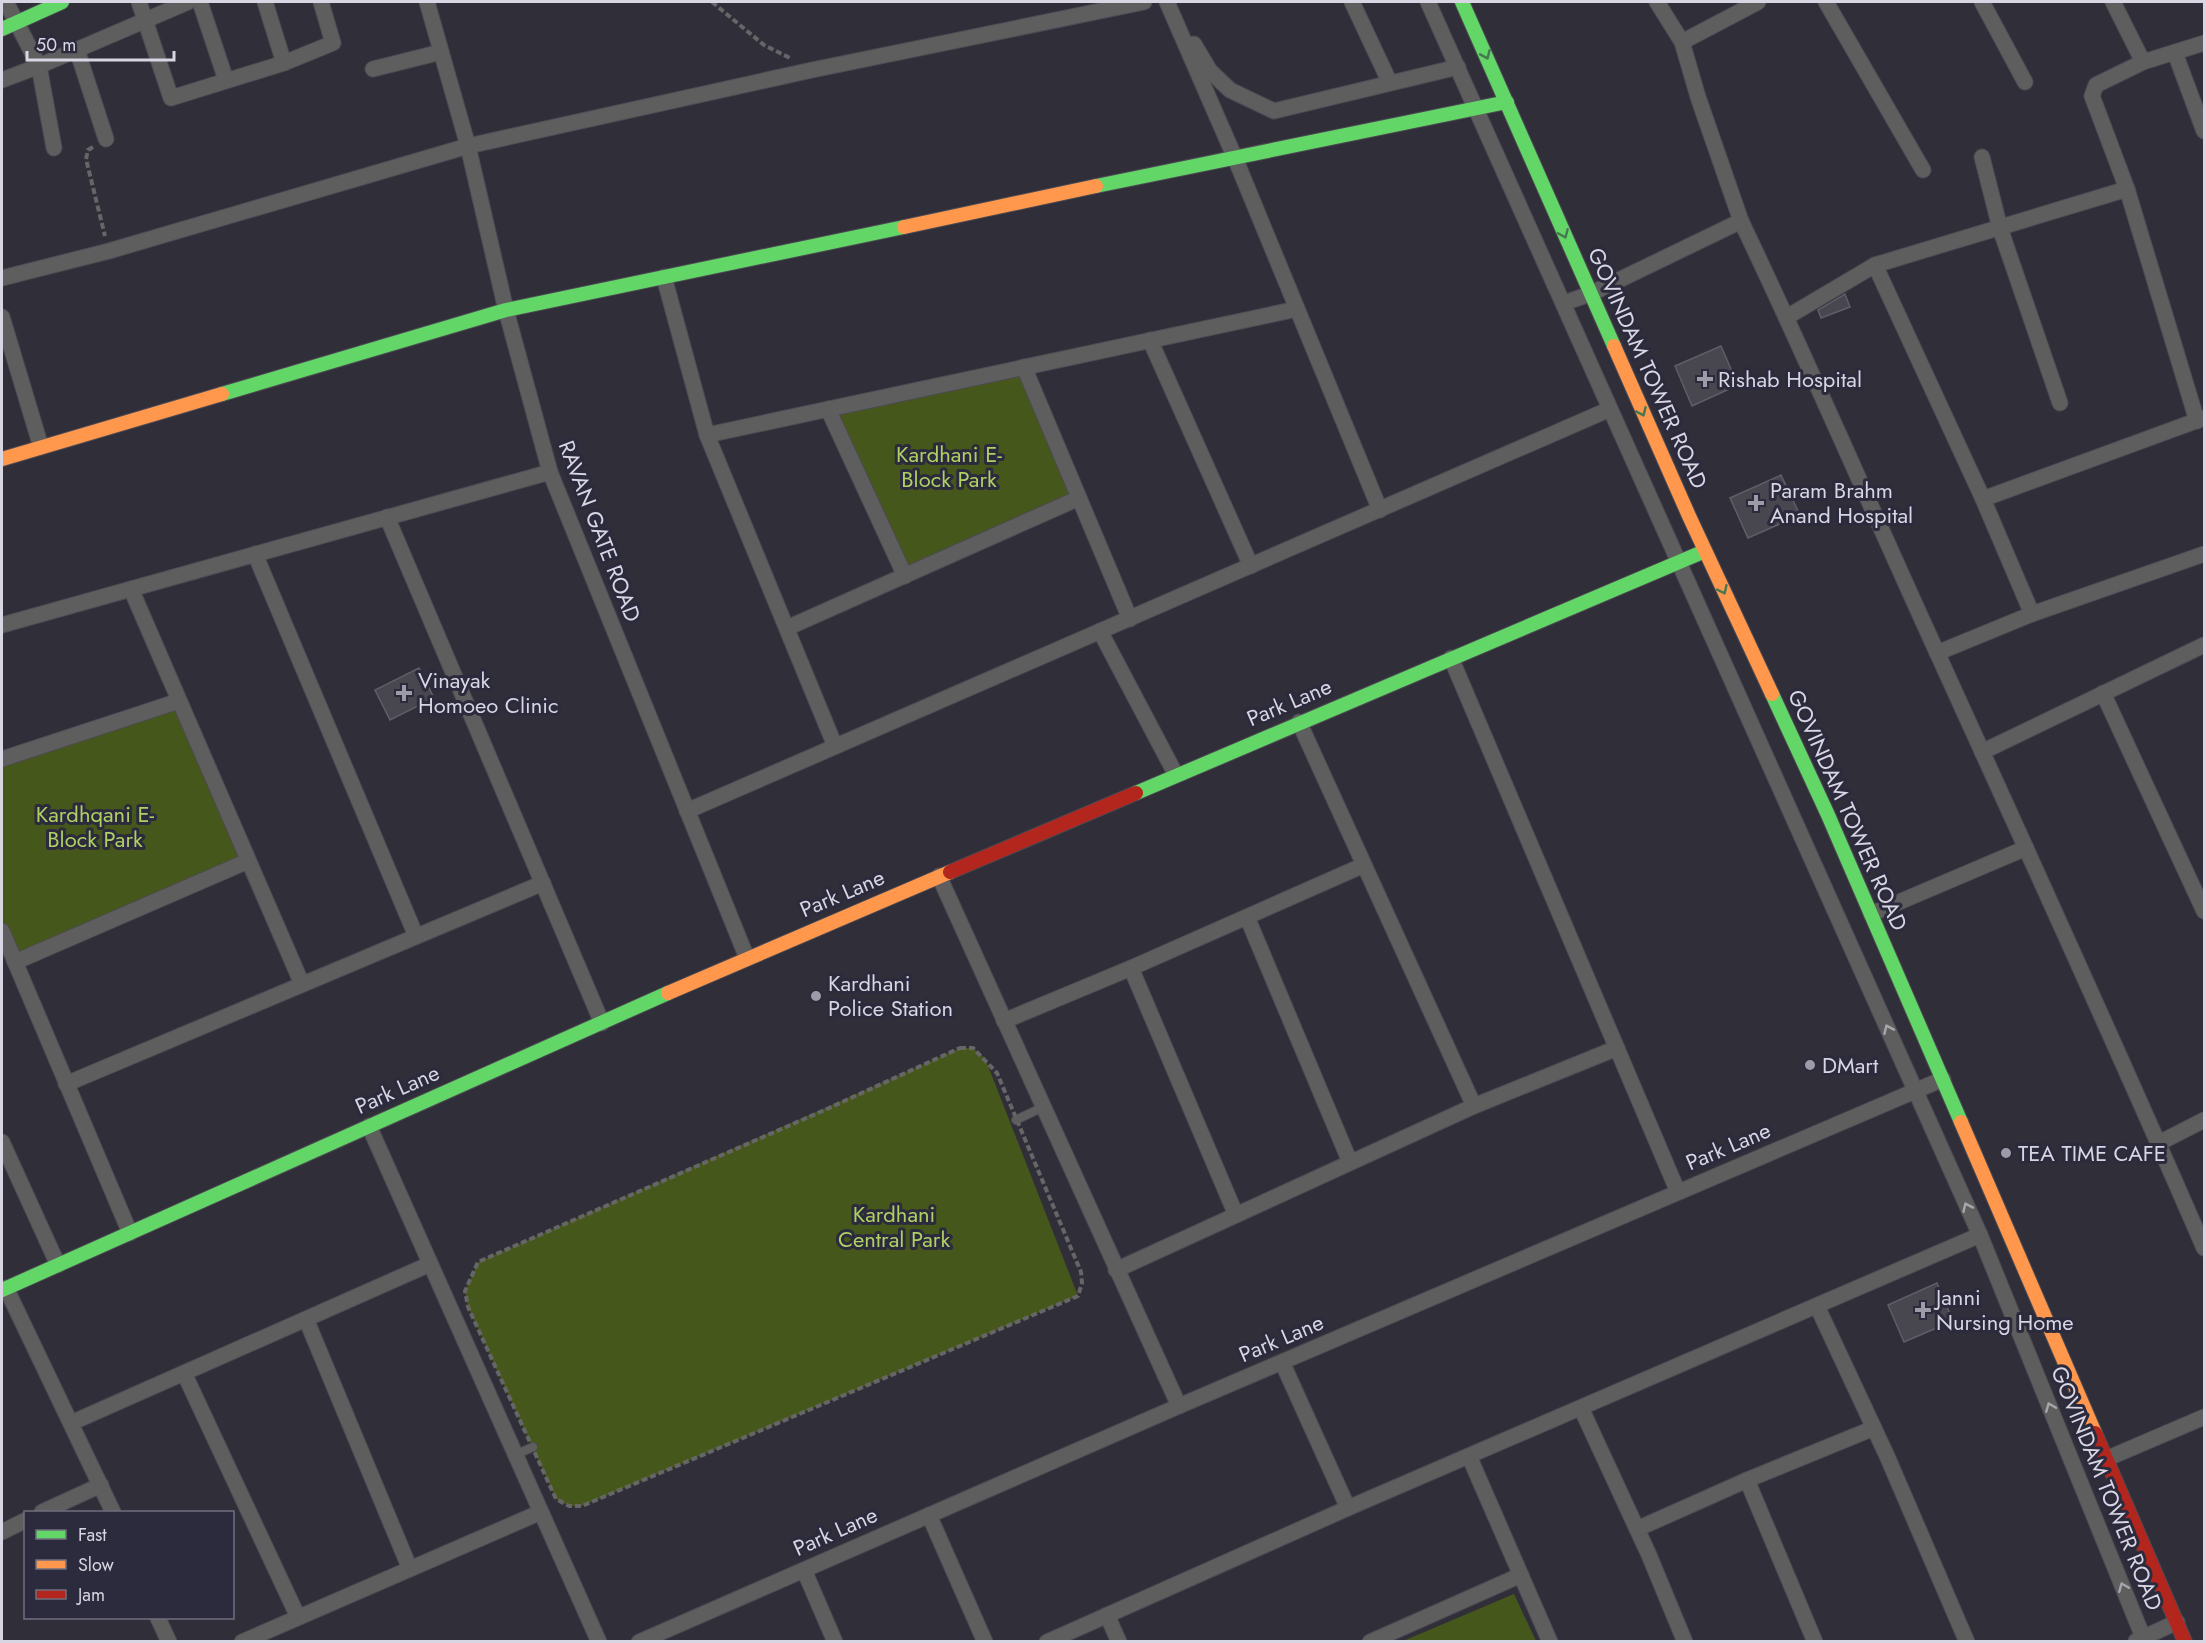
<svg xmlns="http://www.w3.org/2000/svg" width="2206" height="1643" font-family="Jost,sans-serif">
<style>
.green{fill:#46571b}
.building{fill:#484750;stroke:#5f5e68;stroke-width:1.5}
.lines{fill:none;stroke-linecap:round;stroke-linejoin:round}
.lane-casing{stroke:#4c4a53;stroke-width:10}
.street-casing{stroke:#4c4a53;stroke-width:17}
.fast-casing{stroke:#4c4a53;stroke-width:16}
.slow-casing{stroke:#4c4a53;stroke-width:16}
.jam-casing{stroke:#4c4a53;stroke-width:16}
.path{stroke:#666668;stroke-width:4;stroke-dasharray:6 3;stroke-linecap:butt}
.lane{stroke:#5e5e5e;stroke-width:8}
.street{stroke:#5e5e5e;stroke-width:15}
.fast{stroke:#63d668;stroke-width:14}
.slow{stroke:#ff974d;stroke-width:14}
.jam{stroke:#b3261e;stroke-width:14}
.oneway{stroke:#457750}
.oneway2{stroke:#a7a6ad}
.poi-dot{fill:#9d9ba7;stroke:#2c2a3d;stroke-width:2}
.labels{text-anchor:middle;stroke-width:6;stroke-linejoin:round;paint-order:stroke}
.street-label{font-size:22px;fill:#d7d6e2;stroke:#2c2a3d}
.poi-label{font-size:22px;fill:#d7d6e2;stroke:#2c2a3d;text-anchor:start}
.park-label{font-size:22px;fill:#afd063;stroke:#2c2a3d}
</style>
<rect width="100%" height="100%" fill="#302e39"/>
<g class="green">
<path d="M1024 367 1079 498 905 576 828 409Z"/>
<path d="M179 701 248 861 15 962 2 931V759Z"/>
<path d="M960 1048H973L985 1058 1078 1296 582 1506H569L556 1499 468 1307 465 1291 478 1262Z"/>
<path d="M1514 1594 1536 1641H1403Z"/>
</g>
<g class="building">
<path d="M1845 294 1850 307 1821 318 1818 310Z"/>
<path d="M1721 346 1738 385 1692 406 1675 366Z"/>
<path d="M1781 475 1800 515 1748 538 1730 498Z"/>
<path d="M419 668 434 698 390 720 375 690Z"/>
<path d="M1937 1283 1953 1321 1904 1342 1888 1305Z"/>
</g>
<g class="lines">
<g class="lane-casing">
<g id="lane">
<path d="M1016 1120 1043 1107"/>
<path d="M515 1455 533 1447"/>
</g>
</g>
<g class="street-casing">
<g id="street">
<path d="M6 2 39 66 54 148"/>
<path d="M139 2 171 98 284 63 333 43 321 2"/>
<path d="M200 2 226 80"/>
<path d="M265 2 284 63"/>
<path d="M427 2 468 146 506 310 550 472 747 958"/>
<path d="M1167 2 1235 158 1380 510"/>
<path d="M1352 2 1390 83"/>
<path d="M1428 2 1980 1235 2145 1642"/>
<path d="M1657 2 1682 42"/>
<path d="M1826 2 1923 170"/>
<path d="M1982 2 2025 82"/>
<path d="M2113 2 2143 62 2204 43"/>
<path d="M1194 44 1210 71 1230 90 1274 111 1458 67"/>
<path d="M77 50 106 139"/>
<path d="M2175 53 2204 131"/>
<path d="M2143 62 2096 85 2092 96 2127 189 2197 421"/>
<path d="M373 69 441 52"/>
<path d="M2 80 39 66 188 2"/>
<path d="M1982 157 2000 228 2060 403"/>
<path d="M1741 221 1698 97 1682 42 1758 2"/>
<path d="M1875 265 2127 189"/>
<path d="M664 277 707 435 835 746"/>
<path d="M2 278 109 251 468 146 812 70 1144 2"/>
<path d="M1564 303 1590 294 1741 221C1810 365 1873 513 1940 659 2029 855 2119 1051 2204 1248"/>
<path d="M2 317 41 447"/>
<path d="M1787 317 1875 265 1983 499 2032 614"/>
<path d="M1150 340 1251 566"/>
<path d="M1024 367 1130 619"/>
<path d="M828 409 905 576"/>
<path d="M707 435 1297 309"/>
<path d="M1983 499 2204 418"/>
<path d="M387 517 602 1023"/>
<path d="M255 554 416 936"/>
<path d="M131 589 302 984"/>
<path d="M2 625 550 472"/>
<path d="M787 628 1079 498"/>
<path d="M1100 631 1176 775"/>
<path d="M1937 653 2032 614 2204 554"/>
<path d="M1451 658 1678 1192"/>
<path d="M2103 693 2204 911"/>
<path d="M1299 722 1474 1106"/>
<path d="M1982 752 2204 645"/>
<path d="M2 759 179 701"/>
<path d="M687 811 1610 409"/>
<path d="M939 876 1179 1406"/>
<path d="M1871 914 2026 848"/>
<path d="M1247 917 1350 1162"/>
<path d="M2 931 130 1233"/>
<path d="M15 962 248 861"/>
<path d="M1131 968 1236 1215"/>
<path d="M1004 1021 1131 968 1364 865"/>
<path d="M66 1084 543 883"/>
<path d="M369 1126 599 1642"/>
<path d="M2 1142 58 1265"/>
<path d="M2159 1143 2204 1120"/>
<path d="M1116 1270 1474 1106 1617 1048"/>
<path d="M6 1288 113 1512"/>
<path d="M1817 1306 1887 1456 1967 1642"/>
<path d="M306 1319 410 1569"/>
<path d="M1282 1362 1348 1508"/>
<path d="M184 1373 298 1617"/>
<path d="M1581 1408 1649 1555 1685 1642"/>
<path d="M71 1423 430 1264"/>
<path d="M1469 1456 1550 1642"/>
<path d="M2106 1459 2204 1417"/>
<path d="M1747 1480 1815 1642"/>
<path d="M42 1512 101 1485"/>
<path d="M929 1515 985 1642"/>
<path d="M1637 1529 1747 1480 1874 1428"/>
<path d="M2 1532 26 1520"/>
<path d="M804 1570 835 1642"/>
<path d="M1107 1615 1119 1642"/>
<path d="M158 1618 169 1642"/>
<path d="M2136 1641 2177 1622"/>
<path d="M242 1642 541 1512"/>
<path d="M639 1642 1179 1406 1943 1079"/>
<path d="M1047 1642 1348 1508 1980 1235"/>
<path d="M1370 1642 1521 1575"/>
</g>
</g>
<g class="fast-casing">
<g id="fast">
<path d="M1462 2 1614 346"/>
<path d="M2 29 62 2"/>
<path d="M1096 186 1507 102"/>
<path d="M222 394 506 310 904 227"/>
<path d="M1772 694 1828 815 1961 1122"/>
<path d="M1136 793 1705 551"/>
<path d="M2 1290 668 993"/>
</g>
</g>
<g class="slow-casing">
<g id="slow">
<path d="M904 227 1096 186"/>
<path d="M1614 346 1689 516 1772 694"/>
<path d="M2 459 222 394"/>
<path d="M668 993 950 872"/>
<path d="M1961 1122 2095 1433"/>
</g>
</g>
<g class="jam-casing">
<g id="jam">
<path d="M950 872 1136 793"/>
<path d="M2095 1433 2185 1642"/>
</g>
</g>
<g class="path">
<path d="M712 2 764 45 790 58"/>
<path d="M93 147 88 150 86 159 105 236"/>
<path d="M960 1048H973L997 1073 1081 1272 1082 1283 1078 1296 582 1506H569L556 1499 468 1307 465 1291 478 1262 827 1109Z"/>
</g>
<use href="#lane" class="lane"/>
<use href="#street" class="street"/>
<use href="#fast" class="fast"/>
<use href="#slow" class="slow"/>
<use href="#jam" class="jam"/>
</g>
<defs><path id="oneway-chevron" d="M-2-3.5L2.5 0L-2 3.5" fill="none" stroke-width="1.6" stroke-linecap="round" stroke-linejoin="round" transform="scale(1.5)"/></defs>
<g class="oneway">
<use href="#oneway-chevron" transform="translate(1486 55) rotate(66)"/>
<use href="#oneway-chevron" transform="translate(1564 234) rotate(67)"/>
<use href="#oneway-chevron" transform="translate(1642 412) rotate(66)"/>
<use href="#oneway-chevron" transform="translate(1723 590) rotate(65)"/>
</g>
<g class="oneway2">
<use href="#oneway-chevron" transform="translate(1888 1029) rotate(-114)"/>
<use href="#oneway-chevron" transform="translate(1967 1207) rotate(-114)"/>
<use href="#oneway-chevron" transform="translate(2050 1407) rotate(-112)"/>
<use href="#oneway-chevron" transform="translate(2123 1587) rotate(-112)"/>
</g>
<g class="poi-dot">
<path d="M1702 370h6v6h6v6h-6v6h-6v-6h-6v-6h6z"/>
<path d="M1753 494h6v6h6v6h-6v6h-6v-6h-6v-6h6z"/>
<path d="M401 684h6v6h6v6h-6v6h-6v-6h-6v-6h6z"/>
<circle cx="816" cy="996" r="6"/>
<circle cx="1810" cy="1065" r="6"/>
<circle cx="2006" cy="1153" r="6"/>
<path d="M1920 1301h6v6h6v6h-6v6h-6v-6h-6v-6h6z"/>
</g>
<g class="labels">
<g class="street-label">
<text transform="translate(1648 368) rotate(66)" y="8">GOVINDAM TOWER ROAD</text>
<text transform="translate(600 531) rotate(69)" y="8">RAVAN GATE ROAD</text>
<text transform="translate(1289 702) rotate(-23)" y="8">Park Lane</text>
<text transform="translate(1848 810) rotate(66)" y="8">GOVINDAM TOWER ROAD</text>
<text transform="translate(842 893) rotate(-23)" y="8">Park Lane</text>
<text transform="translate(397 1089) rotate(-24)" y="8">Park Lane</text>
<text transform="translate(1728 1146) rotate(-23)" y="8">Park Lane</text>
<text transform="translate(1281 1338) rotate(-23)" y="8">Park Lane</text>
<text transform="translate(2107 1488) rotate(68)" y="8">GOVINDAM TOWER ROAD</text>
<text transform="translate(835 1531) rotate(-24)" y="8">Park Lane</text>
</g>
<g class="poi-label">
<text x="1718" y="387">Rishab Hospital</text>
<text x="1770" y="498">Param Brahm<tspan x="1770" dy="25">Anand Hospital</tspan></text>
<text x="418" y="688">Vinayak<tspan x="418" dy="25">Homoeo Clinic</tspan></text>
<text x="828" y="991">Kardhani<tspan x="828" dy="25">Police Station</tspan></text>
<text x="1822" y="1073">DMart</text>
<text x="2018" y="1161">TEA TIME CAFE</text>
<text x="1936" y="1305">Janni<tspan x="1936" dy="25">Nursing Home</tspan></text>
</g>
<g class="park-label">
<text x="949" y="462">Kardhani E-<tspan x="949" dy="25">Block Park</tspan></text>
<text x="95" y="822">Kardhqani E-<tspan x="95" dy="25">Block Park</tspan></text>
<text x="894" y="1222">Kardhani<tspan x="894" dy="25">Central Park</tspan></text>
</g>
</g>
<rect width="2206" height="1643" fill="none" stroke="#d7d6e2" stroke-width="6"/>
<rect x="24" y="1511" width="210" height="108" fill="#2c2a3d" stroke="#706f7f" stroke-width="1.5"/>
<rect x="36" y="1530" width="30" height="9" fill="#63d668" stroke="#706f7f" stroke-width="1.5"/>
<text x="78" y="1541" font-size="18" fill="#d7d6e2">Fast</text>
<rect x="36" y="1560" width="30" height="9" fill="#ff974d" stroke="#706f7f" stroke-width="1.5"/>
<text x="78" y="1571" font-size="18" fill="#d7d6e2">Slow</text>
<rect x="36" y="1590" width="30" height="9" fill="#b3261e" stroke="#706f7f" stroke-width="1.5"/>
<text x="78" y="1601" font-size="18" fill="#d7d6e2">Jam</text>
<path d="M27 51v9h147v-9" fill="none" stroke="#d7d6e2" stroke-width="3"/>
<text x="36" y="51" font-size="18" fill="#d7d6e2" stroke="#2c2a3d" stroke-width="4.5" paint-order="stroke">50 m</text>
</svg>
